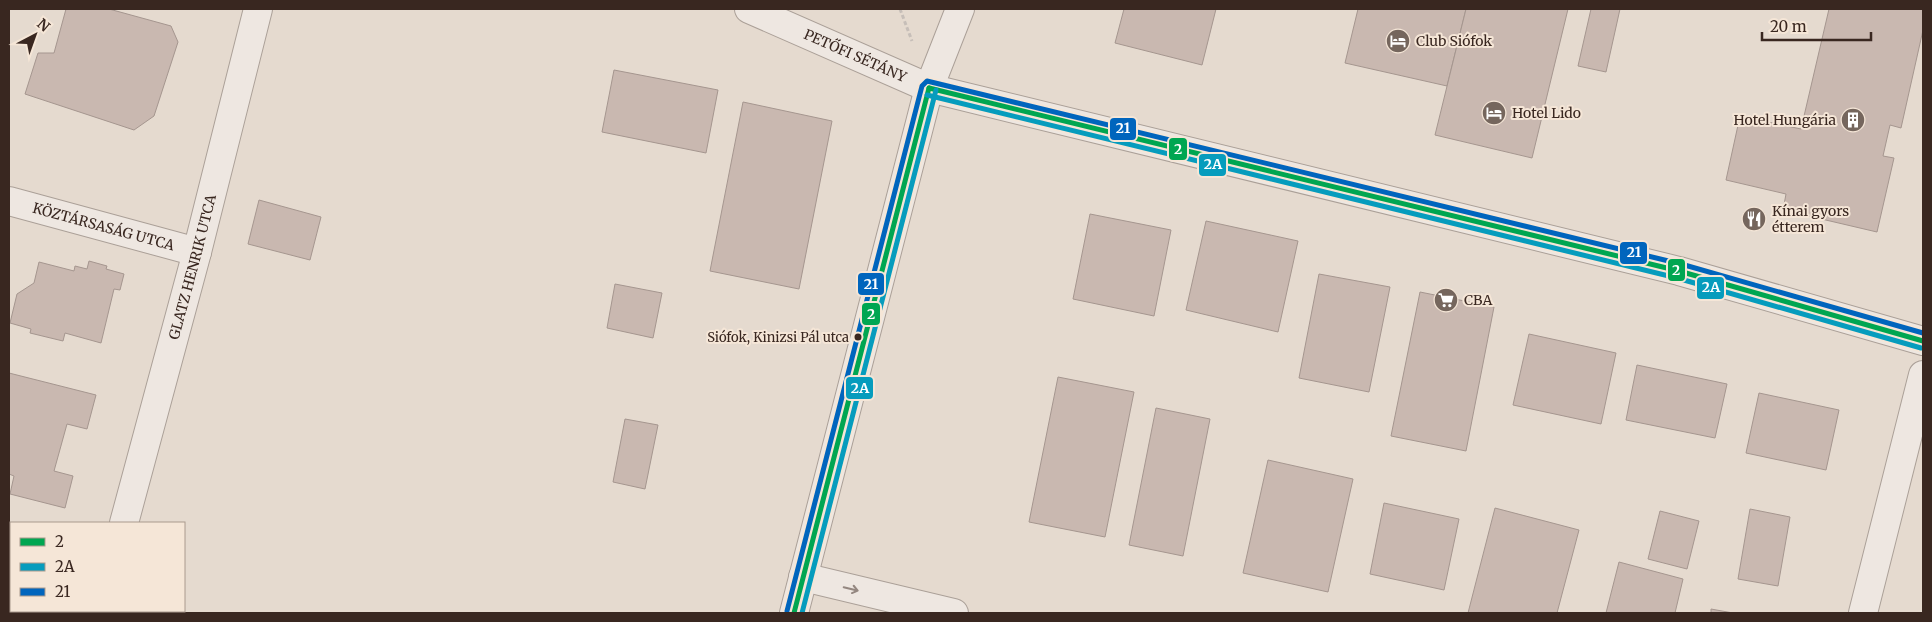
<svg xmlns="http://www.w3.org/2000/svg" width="1932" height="622" font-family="Merriweather,serif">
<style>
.building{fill:#c9b8b0;stroke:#a5968f}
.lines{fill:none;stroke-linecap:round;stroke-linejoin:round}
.minor-casing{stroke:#aba098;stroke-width:30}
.path{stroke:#c6beb8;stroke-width:3;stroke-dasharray:4 2.5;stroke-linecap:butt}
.minor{stroke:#eee7e1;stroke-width:28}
.bus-1-casing{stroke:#f5e6d7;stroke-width:9}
.bus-2-casing{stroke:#f5e6d7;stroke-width:9}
.bus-3-casing{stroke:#f5e6d7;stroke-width:9}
.bus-1{stroke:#00a651;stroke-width:5}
.bus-2{stroke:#069cbd;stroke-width:5}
.bus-3{stroke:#0065bd;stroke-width:5}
.oneway{stroke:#948780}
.bus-dot{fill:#392720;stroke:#f5e6d7;stroke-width:2}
.labels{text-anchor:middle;stroke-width:4;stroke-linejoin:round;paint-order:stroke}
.bus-label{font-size:13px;fill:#392720;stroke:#f5e6d7;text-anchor:end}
.poi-label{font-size:14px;fill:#392720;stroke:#f5e6d7;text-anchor:start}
.street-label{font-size:14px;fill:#392720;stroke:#f5e6d7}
.line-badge{stroke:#f5e6d7;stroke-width:2}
.badge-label{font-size:14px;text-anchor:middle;font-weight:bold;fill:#fff}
</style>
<rect width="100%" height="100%" fill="#e5dacf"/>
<g class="building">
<path d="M66 9H109L171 26 178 42 154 116 134 130 25 94 38 53H54Z"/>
<path d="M1124 9H1216L1202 65 1115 43Z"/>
<path d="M1358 9H1466L1447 86 1345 63Z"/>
<path d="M1466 9H1568L1532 158 1435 135Z"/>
<path d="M1591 9H1620L1606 72 1578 66Z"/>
<path d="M1829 9H1923V30L1901 128 1890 125 1883 156 1894 158 1877 232 1783 210 1786 194 1726 180 1740 116 1801 129Z"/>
<path d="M614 70 718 90 706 153 602 132Z"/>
<path d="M743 102 832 121 799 289 710 271Z"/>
<path d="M259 200 321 217 310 260 248 244Z"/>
<path d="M1090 214 1171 230 1154 316 1073 299Z"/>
<path d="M1206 221 1298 241 1278 332 1186 310Z"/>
<path d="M89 261 107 266 106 269 124 274 120 290 114 289 101 343 65 333 63 341 30 333 31 329 10 323 17 294 34 283 39 262 74 271 75 266 87 269Z"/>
<path d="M1319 274 1390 287 1369 392 1299 378Z"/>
<path d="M615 284 662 293 653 338 607 328Z"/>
<path d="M1420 292 1494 307 1466 451 1391 436Z"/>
<path d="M1529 334 1616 353 1601 424 1513 405Z"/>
<path d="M1637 365 1727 384 1715 438 1626 420Z"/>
<path d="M9 373 96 395 87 429 67 424 54 471 73 476 65 508 10 494 14 476 9 474Z"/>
<path d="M1058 377 1134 392 1105 537 1029 522Z"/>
<path d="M1759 393 1839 410 1826 470 1746 453Z"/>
<path d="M1156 408 1210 419 1183 556 1129 545Z"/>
<path d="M625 419 658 425 645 489 613 482Z"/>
<path d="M1268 460 1353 479 1328 592 1243 573Z"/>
<path d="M1384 503 1459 519 1444 590 1370 574Z"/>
<path d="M1495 508 1579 530 1557 613H1468Z"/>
<path d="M1750 509 1790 517 1778 586 1738 579Z"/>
<path d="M1660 511 1699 521 1687 569 1648 559Z"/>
<path d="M1619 562 1683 579 1675 613H1606Z"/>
<path d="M1711 609 1733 613H1711Z"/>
</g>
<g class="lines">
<g class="minor-casing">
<g id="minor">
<path id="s1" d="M749 9 929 88 1679 271 1923 341"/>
<path id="s2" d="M9 201 197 252"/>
<path id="s3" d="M124 523 197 252 258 9"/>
<path d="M803 577 954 613"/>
<path d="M100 613V611"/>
<path d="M794 613 929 88 960 9"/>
<path d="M1863 613 1923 375"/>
</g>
</g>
<path class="path" d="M900 9 912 41"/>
<use href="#minor" class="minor"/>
<g class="bus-1-casing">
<g id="bus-1">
<path d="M929 88 1679 271 1923 341"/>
<path d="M794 613 929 88"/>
</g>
</g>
<g class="bus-2-casing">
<g id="bus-2">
<path d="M927 95 1677 278 1921 348"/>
<path d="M802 613 936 90"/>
</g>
</g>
<g class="bus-3-casing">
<path id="bus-3" d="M787 611 922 86 927 81 1681 264 1923 333"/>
</g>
<use href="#bus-1" class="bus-1"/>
<use href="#bus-2" class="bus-2"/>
<use href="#bus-3" class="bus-3"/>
</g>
<defs><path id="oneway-shaft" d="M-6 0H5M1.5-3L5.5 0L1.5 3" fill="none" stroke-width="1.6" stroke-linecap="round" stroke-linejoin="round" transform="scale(1.25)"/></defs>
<use class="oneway" href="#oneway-shaft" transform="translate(851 589) rotate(13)"/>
<defs>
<g id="hotel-disc" transform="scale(1.25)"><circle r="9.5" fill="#75665d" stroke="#f5e6d7"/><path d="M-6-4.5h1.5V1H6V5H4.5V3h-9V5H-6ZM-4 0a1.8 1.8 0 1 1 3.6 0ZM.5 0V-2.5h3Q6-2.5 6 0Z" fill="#fff"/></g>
<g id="building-disc" transform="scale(1.25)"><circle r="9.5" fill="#75665d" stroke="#f5e6d7"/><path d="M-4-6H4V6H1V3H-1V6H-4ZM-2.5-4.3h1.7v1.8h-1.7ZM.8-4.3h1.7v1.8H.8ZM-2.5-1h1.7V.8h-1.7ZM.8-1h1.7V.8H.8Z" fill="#fff"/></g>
<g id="restaurant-disc" transform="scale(1.25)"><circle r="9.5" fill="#75665d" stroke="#f5e6d7"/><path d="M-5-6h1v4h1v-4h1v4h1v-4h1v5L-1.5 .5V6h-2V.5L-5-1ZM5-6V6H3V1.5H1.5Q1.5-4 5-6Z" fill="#fff"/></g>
<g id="supermarket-disc" transform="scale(1.25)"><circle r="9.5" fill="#75665d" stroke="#f5e6d7"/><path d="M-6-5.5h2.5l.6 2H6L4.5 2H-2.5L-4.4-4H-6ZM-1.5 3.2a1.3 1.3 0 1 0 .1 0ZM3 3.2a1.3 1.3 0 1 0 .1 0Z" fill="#fff"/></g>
</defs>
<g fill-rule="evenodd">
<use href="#hotel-disc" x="1398" y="41"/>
<use href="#hotel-disc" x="1494" y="113"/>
<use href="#building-disc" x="1853" y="120"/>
<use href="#restaurant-disc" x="1754" y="219"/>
<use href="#supermarket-disc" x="1446" y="300"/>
</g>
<circle class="bus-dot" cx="858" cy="337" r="4.5"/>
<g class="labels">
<g class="bus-label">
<text x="849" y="342">Siófok, Kinizsi Pál utca</text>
</g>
<g class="poi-label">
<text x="1416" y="46">Club Siófok</text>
<text x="1512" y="118">Hotel Lido</text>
<text x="1836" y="125" text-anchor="end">Hotel Hungária</text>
<text x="1772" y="216">Kínai gyors<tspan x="1772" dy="16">étterem</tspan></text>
<text x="1464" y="305">CBA</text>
</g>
<g class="street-label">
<text dy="5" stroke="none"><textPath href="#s1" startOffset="116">PETŐFI SÉTÁNY</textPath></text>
<text dy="5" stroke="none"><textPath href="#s2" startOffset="98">KÖZTÁRSASÁG UTCA</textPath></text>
<text dy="5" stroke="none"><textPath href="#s3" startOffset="265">GLATZ HENRIK UTCA</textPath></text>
</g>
</g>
<g class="line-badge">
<rect x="1109" y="117" width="28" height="24" rx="5" fill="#0065bd"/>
<rect x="1168" y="137" width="20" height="24" rx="5" fill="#00a651"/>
<rect x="1198" y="153" width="29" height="24" rx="5" fill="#069cbd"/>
<rect x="1619" y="241" width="29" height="24" rx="5" fill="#0065bd"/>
<rect x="1667" y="258" width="19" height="24" rx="5" fill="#00a651"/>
<rect x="857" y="272" width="28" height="24" rx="5" fill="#0065bd"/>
<rect x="1696" y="276" width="29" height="24" rx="5" fill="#069cbd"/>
<rect x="861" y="302" width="20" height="24" rx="5" fill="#00a651"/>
<rect x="845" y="376" width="29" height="24" rx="5" fill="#069cbd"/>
</g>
<g class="badge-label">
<text x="1123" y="133">21</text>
<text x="1178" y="154">2</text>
<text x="1213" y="169">2A</text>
<text x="1634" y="257">21</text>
<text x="1676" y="275">2</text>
<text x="871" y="289">21</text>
<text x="1711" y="292">2A</text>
<text x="871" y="319">2</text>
<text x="860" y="393">2A</text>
</g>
<rect width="1932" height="622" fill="none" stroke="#392720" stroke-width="20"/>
<rect x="10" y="522" width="175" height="90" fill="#f5e6d7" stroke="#aa9a8e"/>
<rect x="20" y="538" width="25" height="8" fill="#00a651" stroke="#aa9a8e"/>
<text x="55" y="547" font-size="15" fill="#392720">2</text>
<rect x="20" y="563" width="25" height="8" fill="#069cbd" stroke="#aa9a8e"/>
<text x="55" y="572" font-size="15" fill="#392720">2A</text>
<rect x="20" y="588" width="25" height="8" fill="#0065bd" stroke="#aa9a8e"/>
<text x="55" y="597" font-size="15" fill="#392720">21</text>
<g transform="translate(35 35) rotate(41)" stroke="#f5e6d7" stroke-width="4" paint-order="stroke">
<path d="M0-4L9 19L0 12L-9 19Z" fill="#392720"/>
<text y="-8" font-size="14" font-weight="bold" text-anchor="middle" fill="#392720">N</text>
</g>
<path d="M1762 32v8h109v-8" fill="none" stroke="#392720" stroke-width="2.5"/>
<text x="1770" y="32" font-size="15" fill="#392720" stroke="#f5e6d7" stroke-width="4" paint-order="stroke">20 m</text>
</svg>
